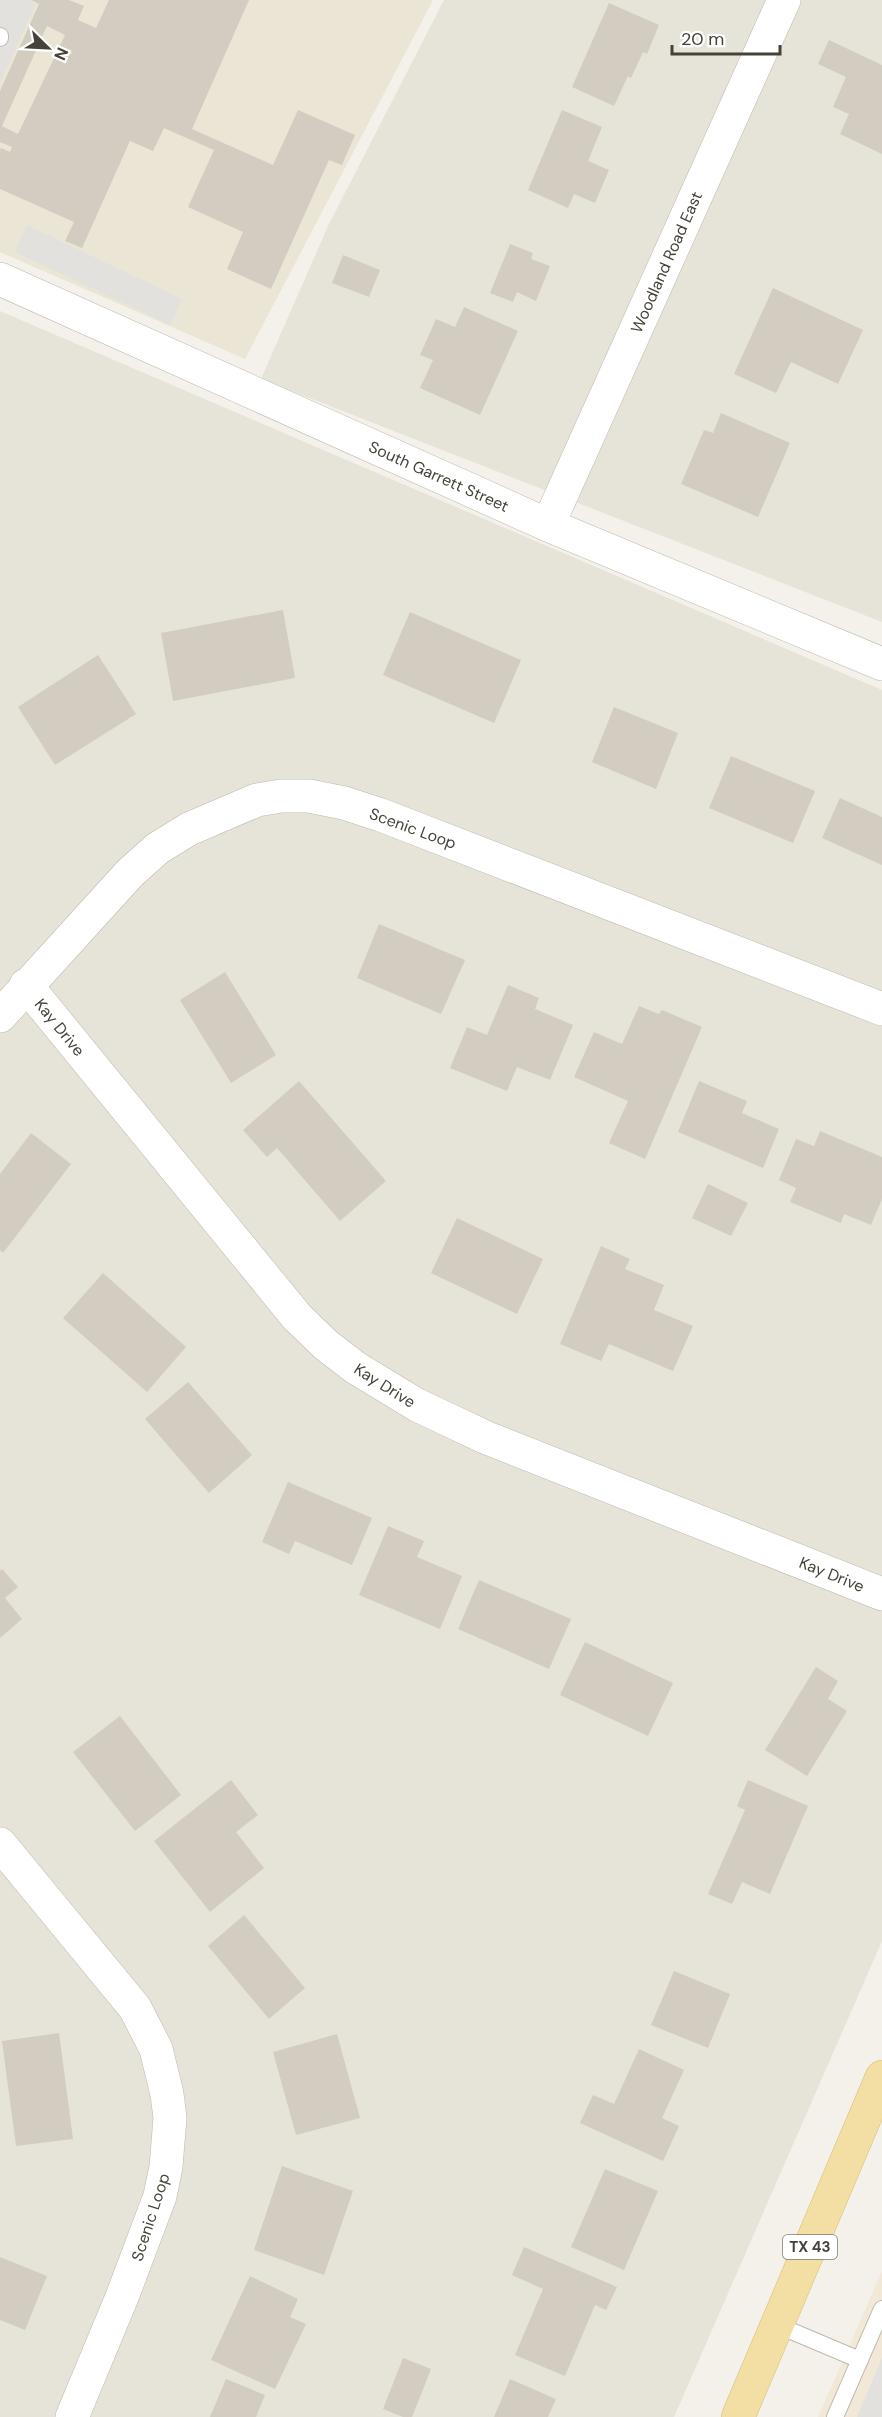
<svg xmlns="http://www.w3.org/2000/svg" width="882" height="2417" font-family="'DM Sans',sans-serif">
<style>
.residential{fill:#e6e3d9}
.commercial{fill:#f2e8d8}
.education{fill:#ebe5d6}
.parking{fill:#e2e1de}
.building{fill:#d3cdc1;fill-rule:evenodd}
.lines{fill:none;stroke-linecap:round;stroke-linejoin:round}
.service-casing{stroke:#beb9ae;stroke-width:18}
.minor-casing{stroke:#beb9ae;stroke-width:34}
.primary-casing{stroke:#d6bc75;stroke-width:34}
.service{stroke:#fff;stroke-width:16}
.minor{stroke:#fff;stroke-width:33}
.primary{stroke:#f3dfa4;stroke-width:33}
.labels{text-anchor:middle;stroke-width:6;stroke-linejoin:round;paint-order:stroke}
.shield{fill:#fff;stroke:#7e7b74;stroke-width:1.5}
.shield-label{font-size:15px;font-weight:bold;fill:#464239}
.street-label{font-size:16px;fill:#464239;stroke:#fff}
</style>
<rect width="100%" height="100%" fill="#f3f1ea"/>
<g class="residential">
<path d="M444 0H882V622L261 379 328 226Z"/>
<path d="M0 311 882 690V1941L674 2417H0Z"/>
</g>
<path class="commercial" d="M882 2271V2417H818Z"/>
<path class="education" d="M0 0H433L245 359 0 252Z"/>
<g class="parking">
<path d="M0 0H28L36 4 0 83Z"/>
<path d="M27 225 182 299 170 325 15 252Z"/>
<path d="M882 2358V2417H857Z"/>
</g>
<g class="building">
<path d="M31 0H69L84 6 78 20 96 28 109 0H249L192 129 273 165 298 110 355 135 342 165 329 160 271 289 227 269 243 232 188 207 214 150 164 128 153 151 130 141 82 248 65 241 74 222 0 189V150L1 148 10 152 12 147 0 142V91L39 4ZM47 26 65 35 18 134 2 126Z"/>
<path d="M609 3 659 25 647 54 643 52 631 78 628 76 614 106 572 87Z"/>
<path d="M829 40 882 65V154L840 134 849 114 833 107 846 77 818 64Z"/>
<path d="M562 110 602 127 588 161 609 170 595 203 574 194 568 208 528 190Z"/>
<path d="M510 244 533 253 531 259 550 266 536 301 517 292 513 302 490 293Z"/>
<path d="M343 255 380 270 369 297 332 283Z"/>
<path d="M773 288 863 330 838 384 791 362 776 393 734 374Z"/>
<path d="M464 307 518 331 480 415 420 388 433 360 420 355 436 319 455 327Z"/>
<path d="M721 413 790 443 758 517 681 484 704 430 713 433Z"/>
<path d="M283 610 295 678 173 701 161 633Z"/>
<path d="M410 612 521 660 494 723 383 675Z"/>
<path d="M98 655 136 714 55 765 18 707Z"/>
<path d="M614 707 678 733 656 789 592 762Z"/>
<path d="M731 756 815 791 793 843 709 808Z"/>
<path d="M840 798 882 817V865L822 838Z"/>
<path d="M379 924 465 960 441 1014 357 978Z"/>
<path d="M225 972 276 1055 231 1083 180 1000Z"/>
<path d="M508 985 539 998 535 1009 573 1025 550 1080 517 1067 507 1091 450 1068 467 1027 487 1035Z"/>
<path d="M639 1006 659 1014 662 1010 702 1027 645 1159 609 1143 628 1101 574 1077 594 1032 622 1044Z"/>
<path d="M299 1081 386 1181 340 1221 277 1148 267 1157 243 1130Z"/>
<path d="M699 1081 747 1101 742 1113 779 1129 763 1168 678 1132Z"/>
<path d="M820 1131 882 1157V1199L871 1225 844 1214 841 1223 790 1202 796 1188 779 1180 796 1139 814 1146Z"/>
<path d="M31 1133 71 1164 3 1253 0 1250V1174Z"/>
<path d="M708 1184 748 1203 731 1236 692 1218Z"/>
<path d="M457 1218 543 1259 517 1314 431 1273Z"/>
<path d="M601 1246 630 1259 625 1269 664 1285 654 1310 693 1326 673 1371 609 1344 601 1361 560 1344Z"/>
<path d="M103 1273 186 1347 147 1392 63 1318Z"/>
<path d="M188 1382 252 1455 209 1493 145 1419Z"/>
<path d="M288 1482 372 1518 352 1565 295 1541 289 1554 262 1542Z"/>
<path d="M388 1526 424 1541 417 1557 462 1576 440 1629 359 1595Z"/>
<path d="M2 1569 18 1587 5 1598 22 1619 0 1638V1571Z"/>
<path d="M479 1580 571 1619 549 1669 458 1629Z"/>
<path d="M585 1642 673 1683 648 1736 560 1695Z"/>
<path d="M816 1667 838 1681 828 1699 847 1711 807 1776 765 1750Z"/>
<path d="M120 1716 181 1795 135 1831 73 1752Z"/>
<path d="M231 1780 258 1815 236 1832 264 1868 210 1912 154 1841Z"/>
<path d="M748 1780 808 1806 770 1894 742 1882 732 1904 708 1894 745 1810 737 1806Z"/>
<path d="M244 1915 305 1988 269 2019 208 1946Z"/>
<path d="M674 1971 730 1994 708 2048 651 2025Z"/>
<path d="M59 2033 73 2139 16 2146 2 2041Z"/>
<path d="M337 2034 360 2118 296 2135 273 2052Z"/>
<path d="M639 2049 684 2070 662 2118 679 2126 663 2161 580 2123 593 2095 614 2104Z"/>
<path d="M282 2166 353 2191 324 2275 254 2250Z"/>
<path d="M605 2169 658 2191 624 2270 571 2247Z"/>
<path d="M524 2247 617 2287 606 2310 595 2305 565 2376 515 2355 543 2289 512 2275Z"/>
<path d="M0 2257 47 2276 25 2330 0 2320Z"/>
<path d="M250 2276 298 2299 290 2317 306 2324 275 2389 211 2360Z"/>
<path d="M403 2358 431 2369 412 2417H403L383 2409Z"/>
<path d="M226 2379 265 2395 256 2417H210Z"/>
<path d="M510 2379 556 2399 548 2417H494Z"/>
</g>
<g class="lines">
<g class="service-casing">
<g id="service">
<path d="M0 36V38"/>
<path d="M777 2325 860 2360"/>
<path d="M835 2417 882 2309"/>
</g>
</g>
<g class="minor-casing">
<g id="minor">
<path d="M0 279 548 525 882 664"/>
<path d="M548 525 784 0"/>
<path d="M26 985 297 1317 326 1345 356 1368 417 1405 453 1422 487 1438 882 1594"/>
<path d="M0 1016 130 873 158 848 189 829 257 800 281 796H309L344 803 381 815 882 1009"/>
<path d="M0 1844 135 2008 156 2049 167 2094 170 2118 168 2142 166 2167 160 2196 122 2297 72 2417"/>
</g>
</g>
<g class="primary-casing">
<path id="primary" d="M738 2417 882 2077"/>
</g>
<use href="#service" class="service"/>
<use href="#minor" class="minor"/>
<use href="#primary" class="primary"/>
</g>
<g class="labels">
<rect class="shield" x="783" y="2235" width="54" height="24" rx="4.5"/>
<g class="shield-label">
<text x="810" y="2252">TX 43</text>
</g>
<g class="street-label">
<text transform="translate(666 262) rotate(-66)" y="6">Woodland Road East</text>
<text transform="translate(439 476) rotate(24)" y="6">South Garrett Street</text>
<text transform="translate(413 828) rotate(20)" y="6">Scenic Loop</text>
<text transform="translate(60 1027) rotate(51)" y="6">Kay Drive</text>
<text transform="translate(385 1385) rotate(32)" y="6">Kay Drive</text>
<text transform="translate(832 1574) rotate(22)" y="6">Kay Drive</text>
<text transform="translate(150 2217) rotate(-72)" y="6">Scenic Loop</text>
</g>
</g>
<g transform="translate(48 48) rotate(114)" stroke="#ffffff" stroke-width="4.5" paint-order="stroke">
<path d="M0-4.5L10 22L0 15L-10 22Z" fill="#464239"/>
<text y="-9" font-size="16" font-weight="bold" text-anchor="middle" fill="#464239">N</text>
</g>
<path d="M672 45v9h108v-9" fill="none" stroke="#464239" stroke-width="3"/>
<text x="681" y="45" font-size="18" fill="#464239" stroke="#ffffff" stroke-width="4.5" paint-order="stroke">20 m</text>
</svg>
